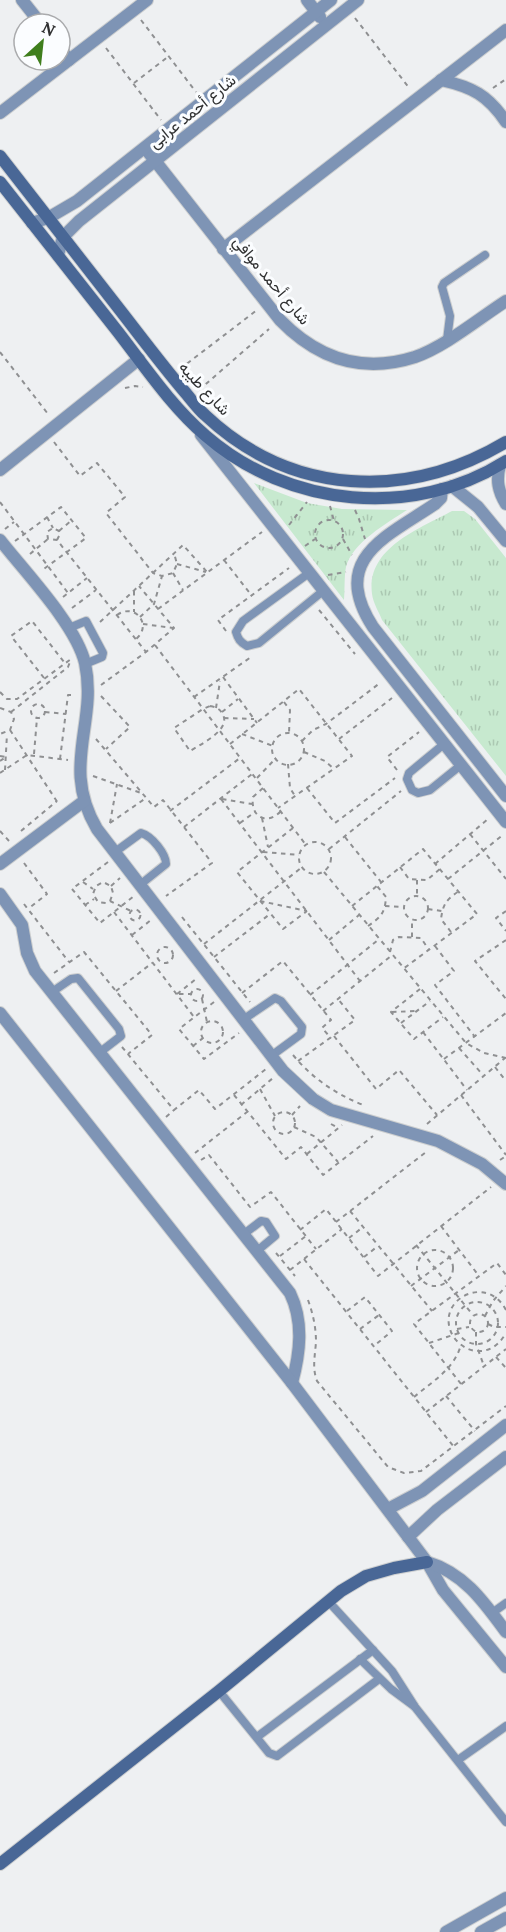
<svg xmlns="http://www.w3.org/2000/svg" width="506" height="1932" font-family="Lora,Vazirmatn,serif">
<style>
.grass{fill:url(#grass-tufts)}
.lines{fill:none;stroke-linecap:round;stroke-linejoin:round}
.service-casing{stroke:#cccecf;stroke-width:10}
.minor-casing{stroke:#cccecf;stroke-width:14}
.tertiary-casing{stroke:#cccecf;stroke-width:14}
.secondary-casing{stroke:#cccecf;stroke-width:14}
.path{stroke:#8f9092;stroke-width:2;stroke-dasharray:4.5 4.5;stroke-linecap:butt}
.service{stroke:#7e94b5;stroke-width:8}
.minor{stroke:#7e94b5;stroke-width:12}
.tertiary{stroke:#7e94b5;stroke-width:12}
.secondary{stroke:#496796;stroke-width:12}
.labels{text-anchor:middle;stroke-width:6;stroke-linejoin:round;paint-order:stroke}
.street-label{font-size:16px;fill:#303132;stroke:#fbfdff}
</style>
<defs>
<pattern id="grass-tufts" width="24" height="20" patternUnits="userSpaceOnUse" patternTransform="scale(1.5)"><rect width="24" height="20" fill="#c7e9cf"/><path d="M3 7l-1-3M5 7V3M7 7l1-3M15 17l-1-3M17 17v-4M19 17l1-3" fill="none" stroke="#abc8b2"/></pattern>
</defs>
<rect width="100%" height="100%" fill="#eef0f2"/>
<g class="grass">
<path d="M254 483 307 503 342 509 407 510C387 523 352 543 346 567 344 577 345 589 344 600Z"/>
<path d="M452 511H464L475 519 506 558V776L382 620C379 612 373 603 372 594 366 548 419 529 452 511Z"/>
</g>
<g class="lines">
<g class="service-casing">
<g id="service">
<path d="M447 340 450 316 442 287 444 283 485 255"/>
<path d="M309 573 243 621 236 632C238 639 240 642 247 646L259 643 323 591"/>
<path d="M69 628 86 621 103 653 102 657 85 664"/>
<path d="M444 744 409 773 407 779 412 790 418 793 430 790 461 765"/>
<path d="M115 852 141 833C152 836 166 854 166 864L141 884"/>
<path d="M52 992 71 979 78 978 119 1029 121 1036 99 1053"/>
<path d="M244 1019 275 998 281 1001 302 1027 301 1034 271 1056"/>
<path d="M244 1234 261 1221 266 1222 275 1236 257 1251"/>
<path d="M328 1601 392 1671 415 1707 506 1822"/>
<path d="M492 1613 506 1603"/>
<path d="M360 1659 391 1689 414 1706"/>
<path d="M219 1691 269 1753 277 1756 379 1679"/>
<path d="M257 1737 373 1650"/>
<path d="M458 1760 506 1726"/>
</g>
</g>
<g class="minor-casing">
<g id="minor">
<path d="M22 0 41 24"/>
<path d="M307 0 320 17"/>
<path d="M60 48 69 60"/>
<path d="M441 80C472 87 488 95 506 122"/>
<path d="M0 113 147 0"/>
<path d="M145 148 280 320C317 358 362 374 415 357 446 346 478 319 506 301"/>
<path d="M32 223 48 218 77 201 331 0"/>
<path d="M223 249 506 30"/>
<path d="M58 255 63 237 79 221 358 0"/>
<path d="M0 470 139 359"/>
<path d="M0 540C25 572 76 625 85 663 98 724 60 766 97 829L283 1071 313 1099 331 1110 438 1141 482 1164 506 1184"/>
<path d="M0 864 84 801"/>
<path d="M0 894 22 925 27 953 35 971 290 1293C304 1322 300 1353 292 1383"/>
<path d="M446 1932 506 1898"/>
<path d="M481 1932 506 1918"/>
</g>
</g>
<g class="tertiary-casing">
<g id="tertiary">
<path d="M201 435 506 822"/>
<path d="M500 465C496 480 498 491 506 504"/>
<path d="M452 486 478 507 506 541"/>
<path d="M442 489 441 498 435 504C386 537 329 559 373 627L506 796"/>
<path d="M0 1013 292 1383 427 1562 443 1590 506 1667"/>
<path d="M388 1509 422 1491 506 1425"/>
<path d="M408 1537 437 1510 506 1457"/>
<path d="M427 1562C464 1573 484 1602 506 1632"/>
</g>
</g>
<g class="secondary-casing">
<g id="secondary">
<path d="M0 156C40 207 80 258 120 310 141 337 162 365 184 391 191 399 197 408 205 415 291 496 407 501 506 442"/>
<path d="M0 182C39 232 79 282 118 332 145 367 172 407 206 436 288 507 413 520 506 461"/>
<path d="M0 1864 219 1691 341 1591 366 1576 394 1568 427 1562"/>
</g>
</g>
<g class="path">
<path d="M355 18 410 89"/>
<path d="M141 20 196 92"/>
<path d="M106 48 161 120"/>
<path d="M134 83 169 56"/>
<path d="M493 88 506 79"/>
<path d="M0 352 48 414"/>
<path d="M180 369 257 310"/>
<path d="M125 388 135 386 143 387"/>
<path d="M199 390 269 329"/>
<path d="M54 442 80 476 97 463 125 497 106 513 153 573 162 576 173 573 177 564 174 553"/>
<path d="M0 502 68 593"/>
<path d="M330 506 334 521"/>
<path d="M355 510 359 519 365 539"/>
<path d="M47 517 53 528"/>
<circle cx="329" cy="534" r="14"/>
<path d="M289 525 307 502"/>
<path d="M5 529 14 522"/>
<path d="M59 531 72 520"/>
<path d="M343 539 352 555"/>
<path d="M57 540 60 534 59 531 53 528 47 532 48 539 57 540 146 652"/>
<path d="M15 541 61 507 86 538 41 571"/>
<path d="M305 546 315 539"/>
<path d="M30 554 48 539"/>
<path d="M224 560 252 596"/>
<path d="M177 564 206 572"/>
<path d="M173 573 183 590"/>
<path d="M328 575 346 572"/>
<path d="M134 591V612"/>
<path d="M63 597 87 578"/>
<path d="M72 608 96 590"/>
<path d="M158 609 262 532"/>
<path d="M319 610 355 654"/>
<path d="M117 615C135 602 153 625 136 639"/>
<path d="M140 617 154 604 162 576"/>
<path d="M100 622 183 545 207 572"/>
<path d="M143 624 173 628"/>
<path d="M226 631 218 620 289 568"/>
<path d="M155 645 306 845"/>
<path d="M223 677 257 723"/>
<path d="M44 678 11 636 32 621 64 662"/>
<path d="M101 685 146 652 174 628 139 586"/>
<path d="M0 692 7 699H17L71 659"/>
<path d="M101 696 130 727 106 749"/>
<path d="M194 697 251 657"/>
<path d="M284 702 290 710 289 733"/>
<circle cx="38" cy="711" r="7"/>
<path d="M210 706C215 707 219 708 222 713 233 729 201 744 190 751L174 728 203 709Z"/>
<path d="M0 708 11 712 14 719 10 730 0 734"/>
<path d="M216 708 220 681"/>
<path d="M11 712 68 667 70 662"/>
<path d="M45 712 66 714"/>
<path d="M222 712 238 699"/>
<path d="M224 718 254 719"/>
<path d="M10 730 58 803"/>
<circle cx="288" cy="749" r="16"/>
<path d="M242 734 273 746"/>
<path d="M96 739 154 807 163 800 212 863 166 896"/>
<path d="M339 739 392 698"/>
<path d="M302 741 313 730 326 724 380 683"/>
<path d="M230 744 299 689 352 756 278 808"/>
<path d="M304 752 325 761 334 769"/>
<path d="M34 754 37 718"/>
<path d="M0 756 6 757 0 761"/>
<path d="M60 759 68 695H74"/>
<path d="M288 764 290 788 295 796"/>
<path d="M5 770 7 734"/>
<path d="M397 770 387 757 419 732"/>
<path d="M0 773 27 755 68 760"/>
<path d="M93 776 141 793"/>
<path d="M257 778 276 758"/>
<path d="M263 788 253 797C250 817 267 826 281 811"/>
<path d="M307 788 335 823 395 778"/>
<path d="M221 799 360 981"/>
<path d="M222 799 252 804"/>
<path d="M170 811 240 758"/>
<path d="M262 818 268 847"/>
<path d="M110 823 146 798"/>
<path d="M110 823 117 784"/>
<path d="M240 823 255 812"/>
<path d="M184 827 252 774"/>
<path d="M293 828 237 872 283 929 307 911"/>
<path d="M0 831 9 841"/>
<path d="M21 831 57 801"/>
<path d="M470 834 506 879"/>
<path d="M345 837 381 882"/>
<circle cx="315" cy="858" r="16"/>
<path d="M329 849 401 791"/>
<path d="M263 852 299 855"/>
<path d="M108 862 72 889 100 923 134 896"/>
<path d="M24 863 47 894 28 909"/>
<path d="M435 864 488 819"/>
<path d="M400 867 409 879 427 880 440 869"/>
<path d="M324 872 466 1043 484 1053 506 1058"/>
<path d="M448 879 504 834"/>
<path d="M417 880V895"/>
<path d="M83 882 93 889"/>
<path d="M111 886 120 878"/>
<circle cx="416" cy="908" r="12"/>
<path d="M110 901 113 893 111 886 103 882 96 886 93 894 98 902 106 903 110 901 131 911"/>
<path d="M260 901 307 911"/>
<path d="M24 904 69 962"/>
<path d="M85 905 94 899"/>
<path d="M352 906 423 849 477 914 403 969"/>
<path d="M385 906 403 907"/>
<path d="M428 909 442 911"/>
<circle cx="135" cy="915" r="5.5"/>
<path d="M506 911 496 918 506 931"/>
<path d="M114 912 194 1017"/>
<path d="M182 917 250 1002"/>
<path d="M368 926C381 917 385 913 386 897L377 886"/>
<path d="M451 932 441 919C443 904 446 900 459 891"/>
<path d="M132 935 151 920"/>
<path d="M412 937V920"/>
<path d="M329 940 359 915"/>
<path d="M506 940 475 961 506 999"/>
<path d="M204 944 301 868"/>
<path d="M435 946 454 971 435 985 475 1037"/>
<circle cx="165" cy="955" r="8"/>
<path d="M390 952 393 940 399 937 421 938 429 950"/>
<path d="M214 957 270 914"/>
<path d="M54 973 84 952 152 1035 128 1054"/>
<path d="M420 989 391 1012 414 1039 443 1017"/>
<circle cx="197" cy="995" r="6"/>
<path d="M116 991 152 963"/>
<path d="M242 993 283 961 331 1020 322 1028 331 1038"/>
<path d="M177 994 196 979"/>
<path d="M179 994H191"/>
<path d="M310 995 378 940"/>
<path d="M202 999 207 1022"/>
<path d="M214 1002 179 1029 204 1059 239 1033"/>
<path d="M323 1011 391 956"/>
<path d="M392 1012 416 1011"/>
<circle cx="212" cy="1032" r="11"/>
<path d="M401 1023 430 1001"/>
<path d="M423 1032 467 1090"/>
<path d="M334 1036 376 1089 399 1070 437 1115"/>
<path d="M193 1046 203 1038"/>
<path d="M122 1047 174 1110 199 1090 215 1109 266 1069"/>
<path d="M459 1048 483 1075"/>
<path d="M293 1055C312 1078 334 1093 363 1105"/>
<path d="M444 1059 506 1013"/>
<path d="M298 1061 355 1020 338 999"/>
<path d="M495 1067 506 1081"/>
<path d="M260 1089 275 1116"/>
<path d="M234 1095 286 1159 301 1147 323 1175 373 1136"/>
<path d="M461 1095 506 1155"/>
<path d="M241 1105 273 1078"/>
<circle cx="284" cy="1123" r="11"/>
<path d="M292 1115 300 1106"/>
<path d="M166 1117 174 1110"/>
<path d="M331 1124 338 1128"/>
<path d="M427 1124 505 1058"/>
<path d="M294 1127 316 1137 338 1162"/>
<path d="M195 1153 247 1112"/>
<path d="M307 1154 342 1125"/>
<path d="M201 1160 209 1155 250 1207 271 1192 316 1249"/>
<path d="M500 1160 506 1156"/>
<path d="M350 1211 432 1311"/>
<path d="M336 1222 426 1152"/>
<path d="M441 1226 479 1276"/>
<path d="M300 1230 326 1209 378 1276 491 1187"/>
<path d="M349 1238 363 1227"/>
<path d="M416 1245 473 1315"/>
<circle cx="435" cy="1268" r="18"/>
<path d="M276 1253 295 1276"/>
<path d="M280 1256 306 1236"/>
<path d="M364 1257 378 1246"/>
<path d="M304 1259 454 1447"/>
<path d="M290 1270 342 1229"/>
<path d="M411 1286 459 1250"/>
<path d="M308 1300C313 1314 316 1327 316 1342 315 1356 312 1368 317 1381L388 1467 404 1473 421 1471 506 1406"/>
<circle cx="477" cy="1323" r="21"/>
<path d="M506 1310C486 1272 433 1301 453 1336 458 1344 467 1350 476 1351 490 1352 499 1345 506 1333"/>
<path d="M347 1311 365 1297 392 1331 374 1346"/>
<circle cx="479" cy="1323" r="9"/>
<path d="M485 1316 493 1301 506 1286"/>
<path d="M488 1324 494 1327H506"/>
<path d="M360 1329 379 1315"/>
<path d="M457 1329 469 1327"/>
<path d="M476 1332V1344L484 1366"/>
<path d="M429 1343 459 1333"/>
<path d="M496 1357 506 1368"/>
<path d="M461 1384 414 1324 497 1263 506 1275"/>
<path d="M446 1396 475 1431"/>
<path d="M414 1397C433 1381 454 1369 461 1345"/>
<path d="M426 1412 506 1349"/>
</g>
<use href="#service" class="service"/>
<use href="#minor" class="minor"/>
<use href="#tertiary" class="tertiary"/>
<use href="#secondary" class="secondary"/>
</g>
<g class="labels">
<g class="street-label">
<text transform="translate(192 111) rotate(-39)" y="6">شارع أحمد عرابى</text>
<text transform="translate(272 280) rotate(50)" y="6">شارع أحمد موافي</text>
<text transform="translate(205 388) rotate(47)" y="6">شارع طيبه</text>
</g>
</g>
<g transform="translate(42 42) rotate(27)"><circle r="28" fill="#fbfdff" stroke="#aaabad" stroke-width="1.5"/>
<path d="M0-4.5L10 22L0 15L-10 22Z" fill="#3f7e1d"/>
<text y="-9" font-size="16" font-weight="bold" text-anchor="middle" fill="#303132">N</text>
</g>
</svg>
